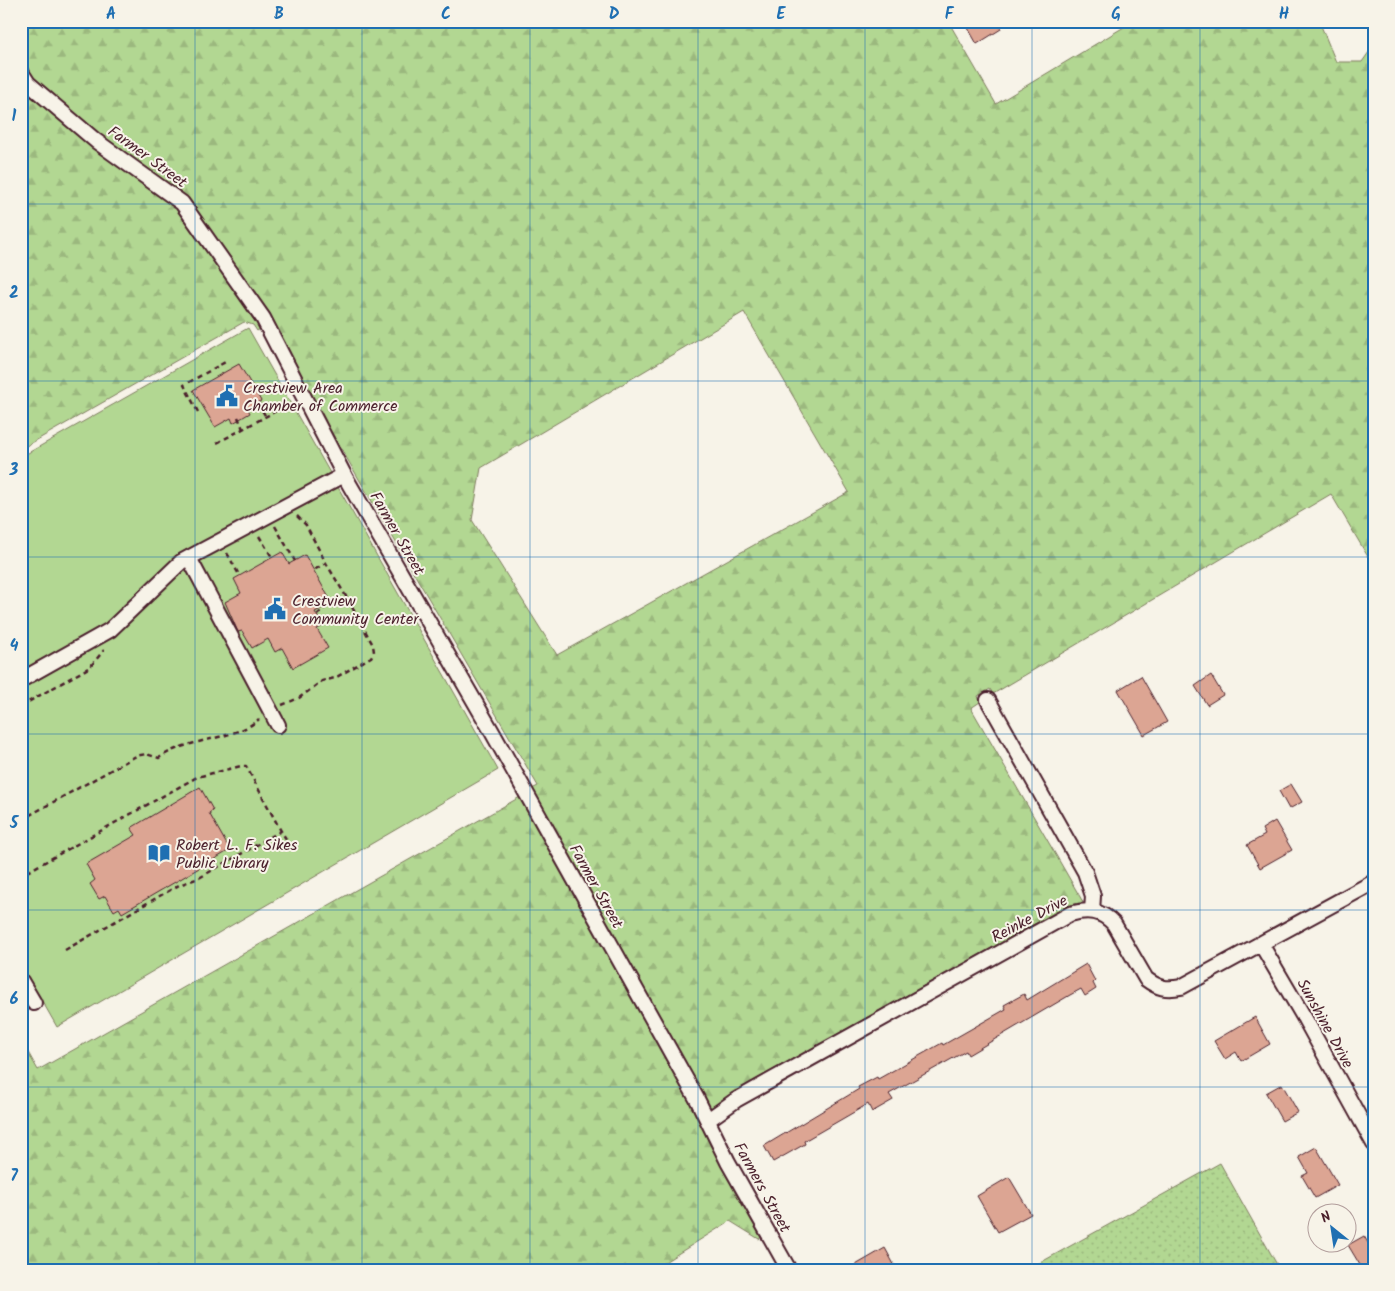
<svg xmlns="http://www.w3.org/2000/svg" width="1395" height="1291" font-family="Kalam,sans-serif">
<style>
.grass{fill:url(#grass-dots);stroke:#7e7b5e}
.forest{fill:url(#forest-firs);stroke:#7e7b5e;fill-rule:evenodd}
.green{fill:#b2d792;stroke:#7e7b5e}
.building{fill:#dca593;stroke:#4a1f2b}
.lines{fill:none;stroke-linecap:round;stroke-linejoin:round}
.minor-casing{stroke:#4a1f2b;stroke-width:18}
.path{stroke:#4a1f2b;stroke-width:2.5;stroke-dasharray:5 4;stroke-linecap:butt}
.minor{stroke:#f7f3e8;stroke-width:14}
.grid{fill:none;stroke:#1f6fb2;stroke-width:1;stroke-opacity:0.55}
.labels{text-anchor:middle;stroke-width:4;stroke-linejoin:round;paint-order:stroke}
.street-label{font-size:16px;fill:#4a1f2b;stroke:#f7f3e8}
.poi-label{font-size:16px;fill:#4a1f2b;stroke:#f7f3e8;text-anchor:start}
.neatline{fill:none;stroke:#1f6fb2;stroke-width:2}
.grid-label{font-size:16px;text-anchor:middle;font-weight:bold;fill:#1f6fb2}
</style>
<defs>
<pattern id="grass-dots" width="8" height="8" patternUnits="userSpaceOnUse" patternTransform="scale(1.25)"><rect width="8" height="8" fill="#b2d792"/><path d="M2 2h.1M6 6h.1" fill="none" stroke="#9bb87e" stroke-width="1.8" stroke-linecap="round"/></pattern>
<pattern id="forest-firs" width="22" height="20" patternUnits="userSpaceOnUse" patternTransform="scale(1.25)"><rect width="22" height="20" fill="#b2d792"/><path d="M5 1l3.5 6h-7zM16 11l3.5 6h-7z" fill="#9bb87e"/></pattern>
</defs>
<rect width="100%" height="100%" fill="#f7f3e8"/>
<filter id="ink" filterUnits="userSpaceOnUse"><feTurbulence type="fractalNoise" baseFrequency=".02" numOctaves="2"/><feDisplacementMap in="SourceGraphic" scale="10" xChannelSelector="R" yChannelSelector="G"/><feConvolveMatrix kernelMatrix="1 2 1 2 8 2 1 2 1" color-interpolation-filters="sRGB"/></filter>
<g filter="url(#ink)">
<path class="grass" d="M1220 1163 1280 1270H1027Z"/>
<g class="forest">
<path d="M21 21H948L996 104 1134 21H1319L1336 62H1362L1374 45V567L1331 494 993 694 990 689 978 696 980 702 971 708 1083 902 1065 907 732 1093 710 1109 532 789 538 786 314 402 269 314 185 196 100 134 33 78 21 57ZM744 312 849 492 557 655 472 520 481 468Z"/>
<path d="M21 86 92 147 177 208 260 329 257 331 253 325 244 322 21 449Z"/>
<path d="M520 797 690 1102 722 1165 762 1237 759 1239 730 1221 652 1270H21V1040L38 1070Z"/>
</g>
<path class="green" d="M248 328 498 770 57 1027 21 964V457Z"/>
<g class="building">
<path d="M964 21H996L1001 29 977 44Z"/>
<path d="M239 364 261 401 248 409 250 413 233 423 231 418 215 427 193 390Z"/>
<path d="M282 552 289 564 305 555 332 603 315 612 323 626 317 629 328 648 293 668 282 648 275 652 268 639 252 648 242 631 238 632 225 602 241 593 234 579Z"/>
<path d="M1211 675 1223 695 1207 705 1195 686Z"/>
<path d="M1141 676 1167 722 1144 735 1118 690Z"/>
<path d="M1291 784 1302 802 1289 809 1279 791Z"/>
<path d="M200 787 213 810 209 813 230 850 122 913 119 908 114 911 105 896 99 899 90 884 95 880 86 864 136 835 131 828Z"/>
<path d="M1275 821 1292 850 1260 868 1247 845 1265 835 1262 829Z"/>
<path d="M1086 964 1095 981 1093 983 1096 989 1085 996 1081 989 1070 995 968 1055 966 1051 889 1094 893 1100 872 1112 868 1104 804 1141 805 1144 773 1162 764 1146 859 1089 858 1087 877 1077 878 1079 942 1043 943 1045 1006 1009 1004 1005 1024 994 1027 1000Z"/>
<path d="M1255 1017 1270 1044 1241 1061 1236 1052 1225 1059 1214 1041Z"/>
<path d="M1282 1084 1298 1112 1282 1121 1266 1093Z"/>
<path d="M1316 1147 1338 1185 1315 1198 1302 1176 1308 1173 1299 1157Z"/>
<path d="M1009 1177 1031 1214 998 1232 977 1196Z"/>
<path d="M1364 1236 1374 1253V1270H1363L1348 1245Z"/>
<path d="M885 1248 897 1270H847Z"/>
</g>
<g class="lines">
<g class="minor-casing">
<g id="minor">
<path d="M21 72 28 83 96 141 182 203 263 318 344 475 491 730 697 1099 728 1162 789 1270"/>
<path d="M189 558 278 725"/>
<path d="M21 680 110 630 181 562 344 475"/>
<path d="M988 700 1085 872 1093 896 1092 911"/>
<path d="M1261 944 1305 1019 1374 1144"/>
<path d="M21 981 34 1003"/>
<path d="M708 1120 736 1100 1070 914C1088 909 1101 910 1114 924L1146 979C1158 988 1166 990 1181 987L1374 882"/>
</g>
</g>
<g class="path">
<path d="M258 403 266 417"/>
<path d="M198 412 184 385 227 361"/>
<path d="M238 417 243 429"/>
<path d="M217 443 276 411"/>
<path d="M297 516 306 525 326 563 314 570"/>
<path d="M275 526 295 561"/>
<path d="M259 536 272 557"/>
<path d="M227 553 238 573"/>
<path d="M317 615 327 606 347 598 326 563"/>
<path d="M282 705 299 698 322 681 335 678 371 657 374 652 373 645 347 598"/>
<path d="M21 706 90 667 104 650"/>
<path d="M21 820 136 756 146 754 159 758C189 737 235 741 259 719"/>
<path d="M27 872 197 777 241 766H246L281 831"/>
<path d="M65 950 179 885 199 878 281 831 288 842"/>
</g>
<use href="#minor" class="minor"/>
</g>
</g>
<path class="grid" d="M195 21V1270M362 21V1270M530 21V1270M698 21V1270M865 21V1270M1032 21V1270M1200 21V1270M21 204H1374M21 381H1374M21 557H1374M21 734H1374M21 910H1374M21 1087H1374"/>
<defs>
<g id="civic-bare" transform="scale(1.725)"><path d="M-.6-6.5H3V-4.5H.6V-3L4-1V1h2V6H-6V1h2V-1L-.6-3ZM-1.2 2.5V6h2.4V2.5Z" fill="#1f6fb2" stroke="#f7f3e8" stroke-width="2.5" paint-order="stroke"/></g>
<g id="library-bare" transform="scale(1.725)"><path d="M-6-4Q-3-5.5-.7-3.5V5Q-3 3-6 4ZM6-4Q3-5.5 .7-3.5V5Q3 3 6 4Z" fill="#1f6fb2" stroke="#f7f3e8" stroke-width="2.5" paint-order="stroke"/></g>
</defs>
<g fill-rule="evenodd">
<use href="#civic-bare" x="227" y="396"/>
<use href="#civic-bare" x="275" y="609"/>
<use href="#library-bare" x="159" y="853"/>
</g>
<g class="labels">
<g class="street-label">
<text transform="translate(148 156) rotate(36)" y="6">Farmer Street</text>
<text transform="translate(398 533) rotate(60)" y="6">Farmer Street</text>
<text transform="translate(597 886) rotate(61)" y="6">Farmer Street</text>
<text transform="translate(1029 918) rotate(-28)" y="6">Reinke Drive</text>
<text transform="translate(1326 1023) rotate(61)" y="6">Sunshine Drive</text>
<text transform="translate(763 1187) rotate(61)" y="6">Farmers Street</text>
</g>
<g class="poi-label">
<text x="243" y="393">Crestview Area<tspan x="243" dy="18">Chamber of Commerce</tspan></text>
<text x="292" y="606">Crestview<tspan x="292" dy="18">Community Center</tspan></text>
<text x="176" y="850">Robert L. F. Sikes<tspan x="176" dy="18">Public Library</tspan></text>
</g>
</g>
<rect width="1395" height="1291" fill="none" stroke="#f7f3e8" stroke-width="55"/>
<g transform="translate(1332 1228) rotate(330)"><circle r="24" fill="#f7f3e8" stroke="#b29e9c"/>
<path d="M0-4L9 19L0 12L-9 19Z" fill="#1f6fb2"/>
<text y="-8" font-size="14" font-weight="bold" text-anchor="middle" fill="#4a1f2b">N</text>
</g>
<rect x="28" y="28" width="1340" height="1236" class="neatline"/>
<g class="grid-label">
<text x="111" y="19">A</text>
<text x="279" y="19">B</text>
<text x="446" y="19">C</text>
<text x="614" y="19">D</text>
<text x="781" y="19">E</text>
<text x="949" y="19">F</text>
<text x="1116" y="19">G</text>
<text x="1284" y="19">H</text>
<text x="14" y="121">1</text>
<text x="14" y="298">2</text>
<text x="14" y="475">3</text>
<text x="14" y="651">4</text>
<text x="14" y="828">5</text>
<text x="14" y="1004">6</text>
<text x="14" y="1181">7</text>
</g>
</svg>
